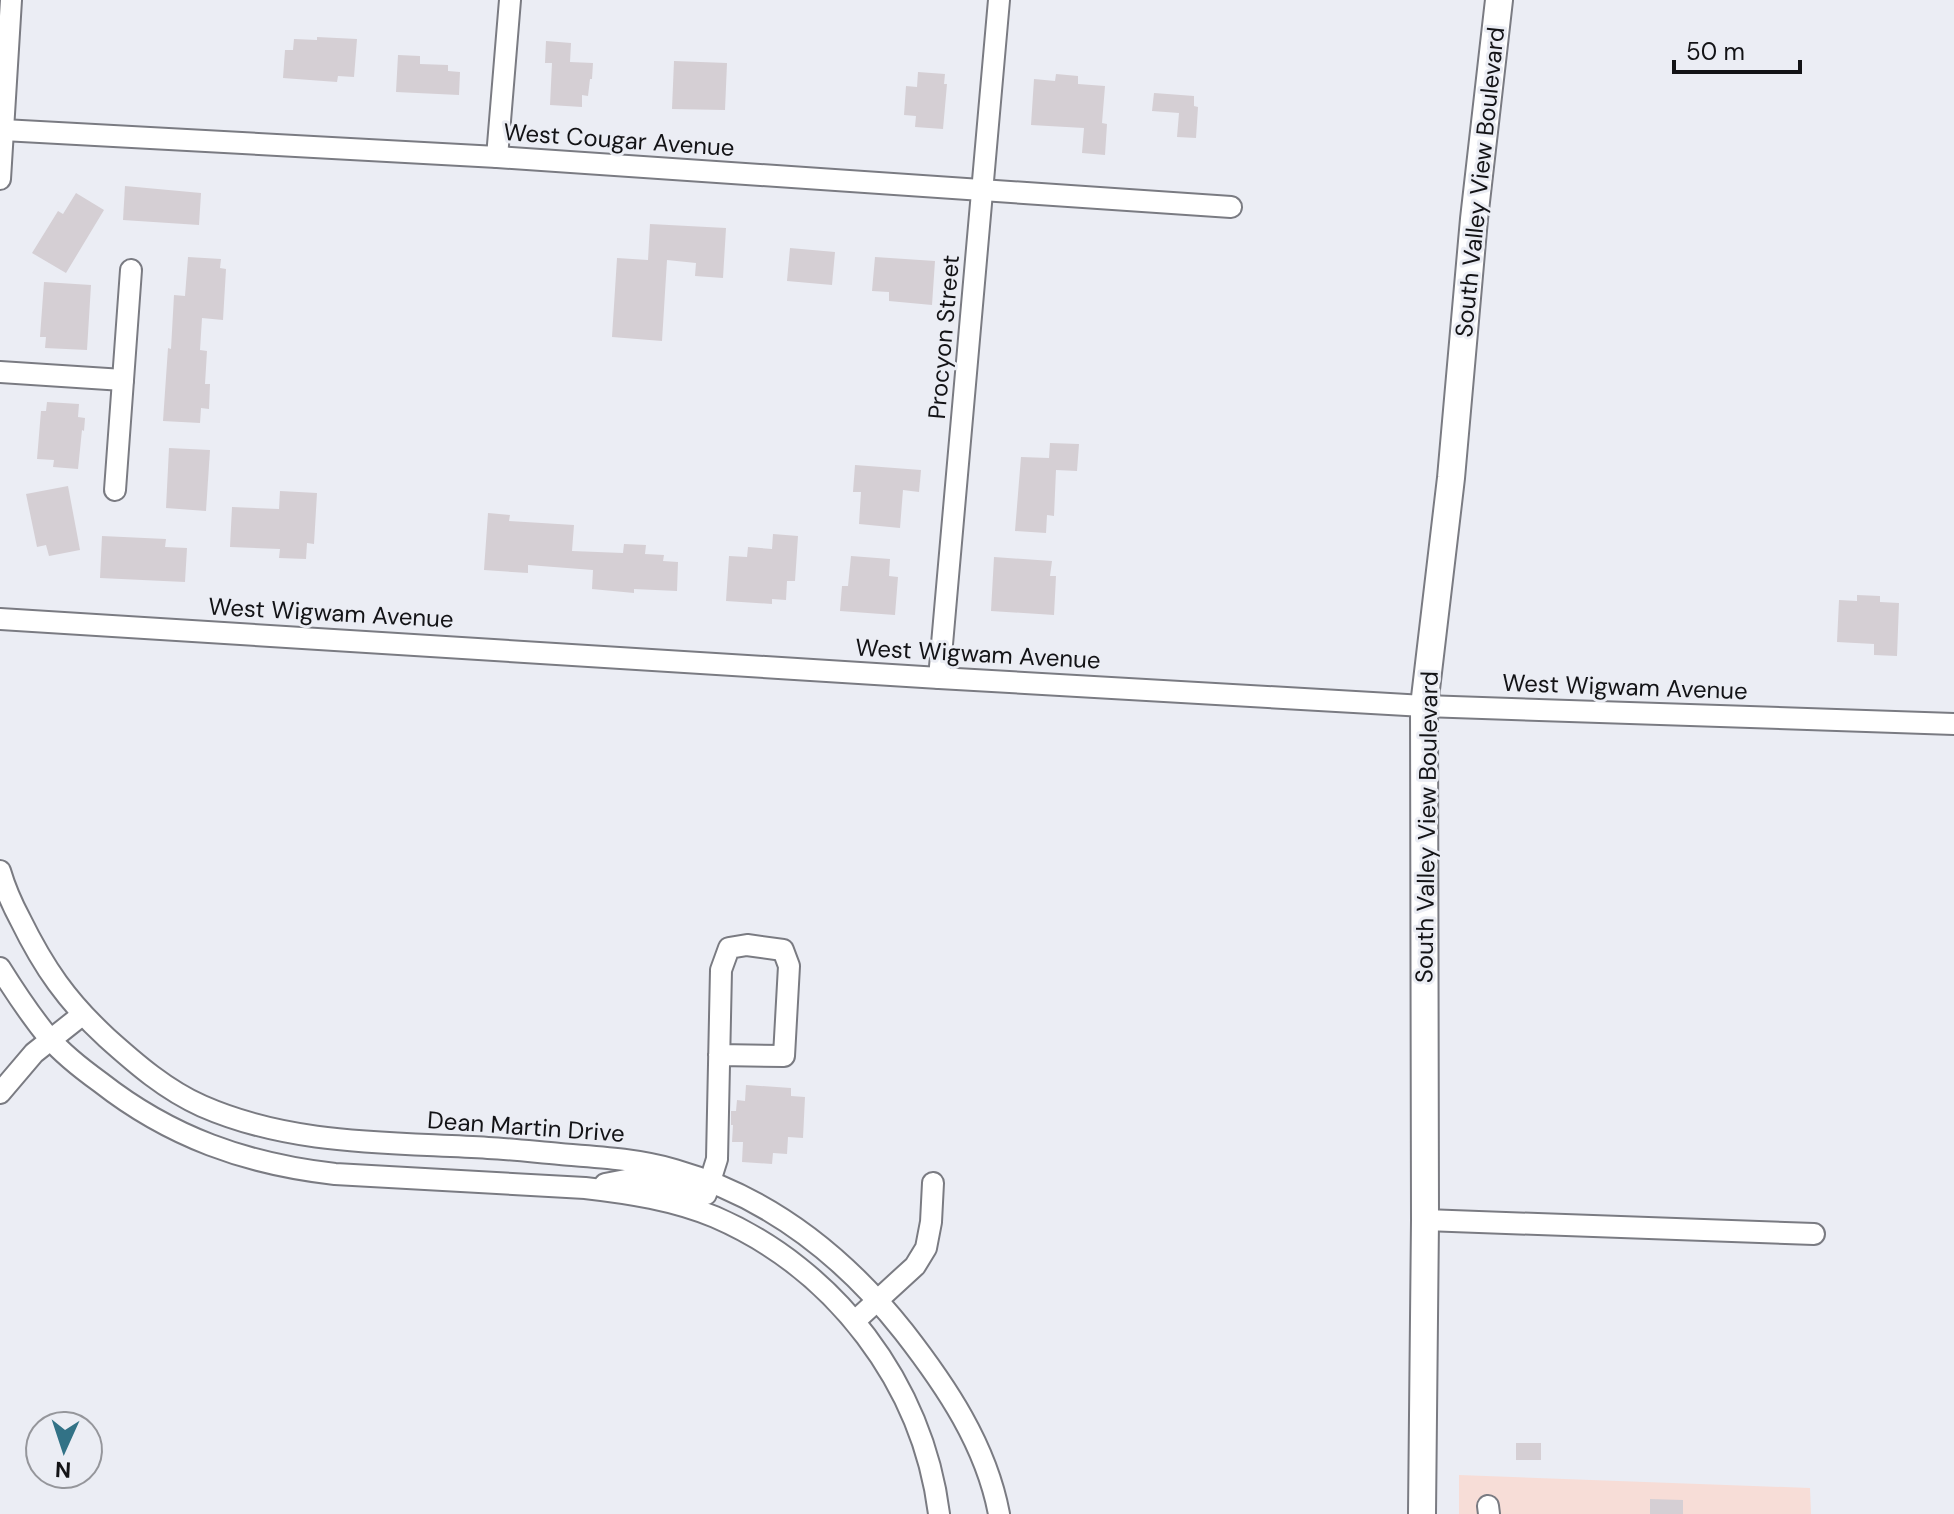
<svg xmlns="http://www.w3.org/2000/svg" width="1954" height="1514" font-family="'DM Sans',sans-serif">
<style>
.commercial{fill:#f7ddd7}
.building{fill:#d5cfd4}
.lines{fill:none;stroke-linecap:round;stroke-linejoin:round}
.minor-casing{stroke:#7a7b82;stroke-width:24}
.major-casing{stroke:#7a7b82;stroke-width:30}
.minor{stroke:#fff;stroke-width:20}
.major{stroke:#fff;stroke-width:26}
.labels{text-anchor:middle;stroke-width:6;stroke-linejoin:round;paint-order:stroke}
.street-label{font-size:24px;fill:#131316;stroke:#ebedf4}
</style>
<rect width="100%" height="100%" fill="#ebedf4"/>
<path class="commercial" d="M1459 1475 1810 1488 1811 1514H1459Z"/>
<g class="building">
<path d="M317 37 357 39 354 77 338 76 337 82 283 78 285 50H293L294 39 317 40Z"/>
<path d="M546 41 571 43 570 62 593 63 592 79H590L588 96 582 95V107L550 105 552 63H545Z"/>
<path d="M398 55 420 56V64L448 65V71L460 72 459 95 396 92Z"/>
<path d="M674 61 727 63 725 110 672 109Z"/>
<path d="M918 72 945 74 944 84H947L943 129 915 127 916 116 904 115 906 86 917 87Z"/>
<path d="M1056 74 1078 76V84L1105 86 1102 123 1107 124 1105 155 1082 153 1084 128 1031 125 1034 79 1055 81Z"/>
<path d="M1154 93 1194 96V106L1198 107 1196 138 1177 137 1179 113 1152 111Z"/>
<path d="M125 186 201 193 199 225 123 220Z"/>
<path d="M76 193 104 210 66 273 32 253 58 211 63 214Z"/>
<path d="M650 224 726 228 723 278 695 276 696 263 667 260 662 341 612 337 617 258 648 260Z"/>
<path d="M790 248 835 252 832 285 787 281Z"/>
<path d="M188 257 221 259 220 268 226 269 223 320 202 318 200 350 207 351 205 384H210L209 409 201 408 200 423 163 421 168 348 171 349 174 295 185 296Z"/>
<path d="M875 257 935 261 932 305 889 301V292L872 291Z"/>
<path d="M44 282 91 285 87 350 45 348 46 337H40Z"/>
<path d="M47 402 79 404 78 417 85 418 84 431 82 430 78 469 53 467 54 460 37 459 41 411H46Z"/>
<path d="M1050 443 1079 444 1077 471 1056 470 1054 516 1047 515 1046 533 1015 531 1021 457 1049 458Z"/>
<path d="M169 448 210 450 206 511 166 508Z"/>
<path d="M855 465 921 470 919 492 903 490 900 528 859 524 861 492H853Z"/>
<path d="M68 486 80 550 49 556 46 545 37 547 26 494Z"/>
<path d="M280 491 317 493 314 544 307 543 306 559 279 558 280 549 230 547 232 507 279 509Z"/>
<path d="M488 513 510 515 509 521 574 525 572 551 623 553 624 544 646 545 645 554 664 555 663 561 678 562 677 591 634 589V593L592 589 593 570 528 565V573L484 570Z"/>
<path d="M773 534 798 536 795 581H787L786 600 772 599V604L726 601 729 556 747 557 748 547 772 549Z"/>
<path d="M102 536 166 539 165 547 187 548 185 582 100 578Z"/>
<path d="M851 556 890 559 889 576 898 577 895 615 840 611 842 586H848Z"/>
<path d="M994 557 1052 561 1050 576H1056L1054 615 991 611Z"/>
<path d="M1857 595 1880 596V602L1899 603 1897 656 1874 655V644L1837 642 1839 600 1857 601Z"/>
<path d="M746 1085 791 1088V1096L805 1097 803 1138 788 1137 787 1154 773 1153 772 1164 742 1162 743 1142H732L733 1125H731V1111H736L737 1100 745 1101Z"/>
<rect x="1516" y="1443" width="25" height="17"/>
<path d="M1650 1499 1683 1500V1514H1650Z"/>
</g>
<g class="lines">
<g class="minor-casing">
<g id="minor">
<path d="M3 130 497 157 1231 207"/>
<path d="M497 157 510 0"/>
<path d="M0 179 11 0"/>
<path d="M0 372 123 380"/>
<path d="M115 490 131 270"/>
<path d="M0 619 939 678 1424 706 1954 724"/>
<path d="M939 678 999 0"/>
<path d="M0 871C5 888 12 904 20 919 44 968 67 1001 107 1038 136 1064 166 1090 202 1106 293 1146 391 1142 488 1148 512 1149 536 1152 560 1154 598 1157 637 1159 675 1170 769 1197 844 1256 904 1332 946 1386 986 1445 999 1514"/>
<path d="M0 968C15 992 31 1016 49 1038 63 1054 82 1069 100 1082 170 1137 246 1164 335 1174L585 1188C629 1193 674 1200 715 1217 835 1269 923 1384 939 1514"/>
<path d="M0 1093 34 1053 82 1015"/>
<path d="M605 1184 631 1179 642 1180 699 1195 706 1194 717 1159 721 970 729 948 747 945 783 950 789 966 784 1056 719 1055"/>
<path d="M1425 1220 1814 1234"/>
<path d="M855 1321 915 1266 926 1248 931 1222 933 1183"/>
<path d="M1488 1506 1489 1514"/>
</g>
</g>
<g class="major-casing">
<path id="major" d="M1422 1514 1425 1220 1424 706 1451 478 1474 219 1499 0"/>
</g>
<use href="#minor" class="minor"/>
<use href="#major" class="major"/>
</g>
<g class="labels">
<g class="street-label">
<text transform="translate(619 140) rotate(4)" y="8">West Cougar Avenue</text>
<text transform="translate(1480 182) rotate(-84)" y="8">South Valley View Boulevard</text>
<text transform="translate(944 337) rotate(-85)" y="8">Procyon Street</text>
<text transform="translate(331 613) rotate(3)" y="8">West Wigwam Avenue</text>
<text transform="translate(978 654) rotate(3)" y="8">West Wigwam Avenue</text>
<text transform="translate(1625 687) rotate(2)" y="8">West Wigwam Avenue</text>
<text transform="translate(1427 827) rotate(-89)" y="8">South Valley View Boulevard</text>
<text transform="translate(526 1127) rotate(4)" y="8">Dean Martin Drive</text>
</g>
</g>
<g transform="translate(64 1450) rotate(183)"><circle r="38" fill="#ebedf4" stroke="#95969b" stroke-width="2"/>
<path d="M0-6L14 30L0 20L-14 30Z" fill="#327286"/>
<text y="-12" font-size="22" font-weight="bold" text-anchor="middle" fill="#131316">N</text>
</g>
<path d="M1674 60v12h126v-12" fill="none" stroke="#131316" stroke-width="4"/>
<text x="1686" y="60" font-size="24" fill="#131316" stroke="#ebedf4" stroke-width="6" paint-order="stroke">50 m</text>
</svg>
